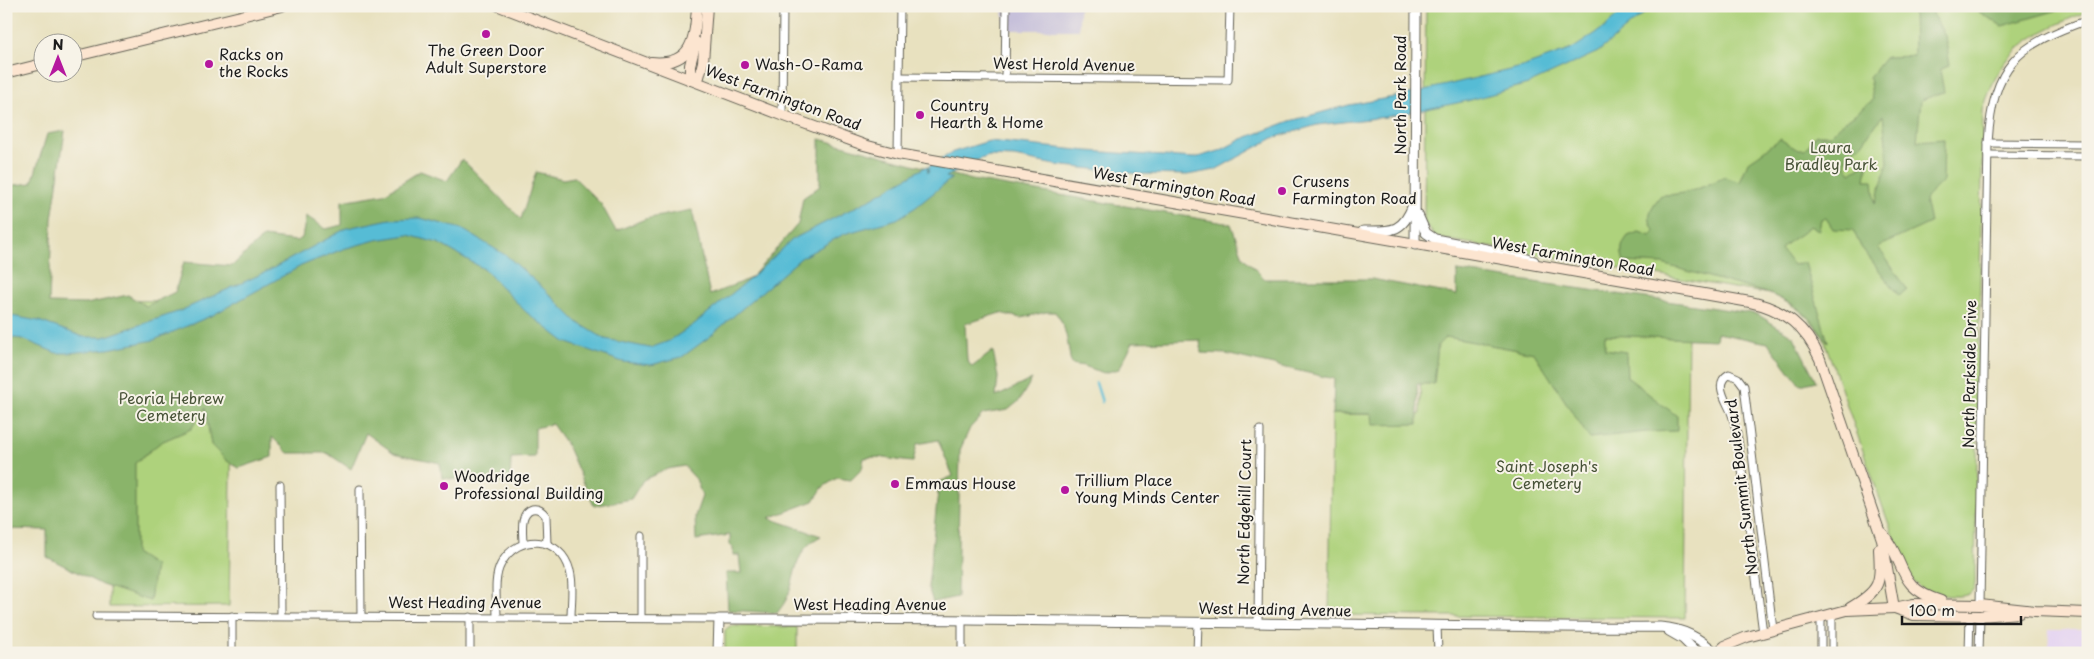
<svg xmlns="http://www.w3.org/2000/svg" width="2094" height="659" font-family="'Playpen Sans',sans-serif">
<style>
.built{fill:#e4d3f2}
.industrial{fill:#c6c0da}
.green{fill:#aed27b;stroke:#65774c}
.forest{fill:#8ab46b;stroke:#536844;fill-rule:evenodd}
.water{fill:#57bcd5;stroke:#3a6c78}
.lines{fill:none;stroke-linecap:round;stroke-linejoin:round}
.stream{stroke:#57bcd5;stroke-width:2.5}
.minor-casing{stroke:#636155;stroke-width:9}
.tertiary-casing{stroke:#636155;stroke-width:11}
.secondary-casing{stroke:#636155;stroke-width:12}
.minor{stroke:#fff;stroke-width:7}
.tertiary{stroke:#fff;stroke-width:9}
.secondary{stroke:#fce5d0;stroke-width:10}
.poi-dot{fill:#b5179e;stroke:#f7f3e8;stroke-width:2}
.labels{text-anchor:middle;stroke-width:4;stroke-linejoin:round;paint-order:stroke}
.poi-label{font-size:15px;fill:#1c1c1c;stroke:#f7f3e8;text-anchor:start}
.street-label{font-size:15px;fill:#1c1c1c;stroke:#f7f3e8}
.park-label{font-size:15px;fill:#485338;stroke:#f7f3e8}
</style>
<rect width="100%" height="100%" fill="#f7f3e8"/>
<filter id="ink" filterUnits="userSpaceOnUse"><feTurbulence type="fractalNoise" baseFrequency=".02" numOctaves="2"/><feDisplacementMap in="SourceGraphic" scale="10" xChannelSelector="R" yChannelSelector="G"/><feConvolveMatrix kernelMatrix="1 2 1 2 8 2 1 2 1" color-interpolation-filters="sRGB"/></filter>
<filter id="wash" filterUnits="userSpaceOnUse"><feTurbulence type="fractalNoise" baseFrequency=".0096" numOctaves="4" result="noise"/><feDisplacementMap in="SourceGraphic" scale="20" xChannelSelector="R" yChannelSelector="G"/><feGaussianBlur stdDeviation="1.12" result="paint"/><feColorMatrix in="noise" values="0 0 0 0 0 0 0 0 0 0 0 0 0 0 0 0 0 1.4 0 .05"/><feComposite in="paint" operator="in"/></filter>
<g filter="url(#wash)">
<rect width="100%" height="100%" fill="#e8e1bf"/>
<path class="built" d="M2049 629H2088V653H2048Z"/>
<path class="industrial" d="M1002 6H1079V30H1006Z"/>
<g class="green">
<path d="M1426 6H2088V11C2031 35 2001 48 1983 110L1975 572C1975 577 1976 586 1972 591 1966 601 1932 594 1923 590 1916 586 1911 578 1906 573L1823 337C1807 314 1796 306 1770 294L1437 238 1424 223Z"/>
<path d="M234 289 229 606 109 607 111 301 216 300Z"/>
<path d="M1421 324 1688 326 1685 618 1329 615 1332 414 1420 415Z"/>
<path d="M730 626 797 627V653H725V630Z"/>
</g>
<g class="forest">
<path d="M1913 6H1942L1932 13 1945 36 1950 65 1940 70 1944 92 1921 100 1917 141 1944 139 1943 181 1925 199 1930 223 1878 247 1907 289 1899 296 1861 247 1853 230 1833 229 1826 218 1821 219 1819 230 1809 226C1802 236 1789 239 1781 249L1793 265 1805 263 1828 342 1811 319 1794 305 1770 294 1662 264 1624 262C1620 250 1621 245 1628 236L1639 232 1651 236 1655 232C1645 216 1650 209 1661 195 1688 195 1700 188 1725 177L1740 182 1748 162 1780 139 1798 150H1805L1816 135H1830L1843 123 1873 100 1869 78 1886 57 1914 56ZM1883 115 1888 162 1875 204 1873 180H1865L1868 162 1851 173 1845 163 1848 153 1861 145Z"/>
<path d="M1969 6H2072L2002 26Z"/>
<path d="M65 131 52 219 49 303 86 304 128 295 146 306 175 292 184 262 232 266 263 237 296 241 302 238 306 216 326 229 342 225V201L384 194 420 171 447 181 462 159 521 219 536 172 563 179 574 177 601 204 616 231 645 219 692 210 710 295 751 278 798 224 803 198 820 186V139L972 180 1231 224 1243 257 1265 279H1372L1457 295V271L1757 314 1794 337 1816 381 1800 385 1768 343 1717 333 1716 340 1605 335V349L1626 352 1627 377 1677 416V431L1647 432 1589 438 1534 353 1446 337 1438 345 1434 384H1417L1418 424 1373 425 1372 414H1333L1334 379 1226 354 1201 353 1200 340 1133 342 1119 369 1104 373 1084 366 1071 364C1068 347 1067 325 1055 312H1046L1021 318 1000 313 965 324 967 360 972 367 993 351 998 377 996 397 1032 379 1019 401 1008 410 983 414 970 428 960 450 957 597 933 602 928 587 939 482 953 476 938 440 917 444 913 462C895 461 882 455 864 458L862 469 851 480 837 478 823 487 814 501 769 518 821 536C792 551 798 575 786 600 784 604 780 609 777 613L728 610 726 573H741L739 555H733V547L730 546V535L696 540 695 516 702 496 696 479 684 466 667 469 643 480 631 499 594 506 567 445 552 424 535 428V457L511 458 510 484 442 478 440 463 394 453 366 433 351 469 327 453H288L272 437V457L239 468 227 461 211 445 205 408 191 429 161 442 135 463V553L155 566 150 601 102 585 47 557V530L6 529V186L32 183 47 134Z"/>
</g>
<path class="water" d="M1628 6H1653L1598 52 1528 84 1467 101 1386 117 1317 125 1273 138 1215 170 1187 175 1140 174 1055 165 1014 157 989 156 975 161 946 177 952 178 916 207 897 219 844 234 801 258 708 338 682 357 651 365 623 362 565 342 526 312 484 269 438 243 408 235 376 240 343 249 301 266 213 315 154 340 108 349 68 353H56L23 339 6 337V315L39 321 84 337H104L180 311 268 271 347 228 390 219 420 218 462 229 507 256 544 289 577 322 605 339 650 348 669 341 693 325 751 278 793 239 865 202 927 166 928 173 929 166 953 152 989 141 1088 151 1194 158 1219 151 1242 139 1290 121 1349 105 1400 96 1522 67 1572 49 1605 27Z"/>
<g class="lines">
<path class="stream" d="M1096 383 1102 402"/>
</g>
</g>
<g filter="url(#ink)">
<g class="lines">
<g class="minor-casing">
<g id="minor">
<path d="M1002 6 1006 9 1005 78"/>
<path d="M900 77 1228 80 1230 6"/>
<path d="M782 115 783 6"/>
<path d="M1988 143 2088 144"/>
<path d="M898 154 900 6"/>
<path d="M1988 155 2088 156"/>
<path d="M280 485 281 616"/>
<path d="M360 489 361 617"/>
<path d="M523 543C523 533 519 513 532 509 539 508 542 511 546 516L547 544"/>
<path d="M1980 605 1988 143C1993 64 2017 45 2088 20"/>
<path d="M1832 614V653"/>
<path d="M96 616 719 619"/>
<path d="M497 617C497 601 493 578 501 564 518 532 561 536 570 571 574 585 571 603 571 617"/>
<path d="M641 617V536"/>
<path d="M1821 617V653"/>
<path d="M1258 624 1260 430"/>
<path d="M1437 625 1438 653"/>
<path d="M1763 633 1738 439C1736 431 1735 423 1732 415 1728 402 1712 384 1729 374L1738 378 1744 386 1773 630"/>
<path d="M232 653V616"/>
<path d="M470 653V617"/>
<path d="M962 653V619"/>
<path d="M1197 653 1198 623"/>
<path d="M1969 653 1970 615"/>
<path d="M1979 653 1980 616"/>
</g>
</g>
<g class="tertiary-casing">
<g id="tertiary">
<path d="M1418 215 1426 233 1435 239 1512 254 1534 261"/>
<path d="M1363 231C1390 231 1402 234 1413 205"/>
<path d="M1415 245 1416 6"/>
<path d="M1669 631 1683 639 1697 653"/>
<path d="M718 653 719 619C954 618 1189 623 1424 625 1502 626 1581 628 1660 627 1684 629 1698 637 1716 653"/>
</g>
</g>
<g class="secondary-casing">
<g id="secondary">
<path d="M499 6 782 115 864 145 898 154 1750 302C1784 309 1806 327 1820 359L1882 539 1894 608"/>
<path d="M72 57 282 6"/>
<path d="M651 62C692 66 695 40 697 6"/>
<path d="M6 73 42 64"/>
<path d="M690 80 699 77 703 62 707 6"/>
<path d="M690 80V65L696 42"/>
<path d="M1882 533C1908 564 1895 587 1941 601"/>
<path d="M1850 608C1881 590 1881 583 1879 549"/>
<path d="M1895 608 1914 615 1980 616 2019 613"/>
<path d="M1717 653 1725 646 1747 637 1847 610 1894 608 1913 604 1980 605 2035 611 2088 613"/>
</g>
</g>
<use href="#minor" class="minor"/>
<use href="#tertiary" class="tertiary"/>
<use href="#secondary" class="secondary"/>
</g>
</g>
<g class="poi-dot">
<circle cx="486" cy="34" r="5"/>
<circle cx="209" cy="64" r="5"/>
<circle cx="745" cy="65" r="5"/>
<circle cx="920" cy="115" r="5"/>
<circle cx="1282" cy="191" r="5"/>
<circle cx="895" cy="484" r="5"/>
<circle cx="444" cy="486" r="5"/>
<circle cx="1065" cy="490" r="5"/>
</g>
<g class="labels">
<g class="poi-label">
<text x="486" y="56" text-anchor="middle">The Green Door<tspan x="486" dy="17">Adult Superstore</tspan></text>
<text x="219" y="60">Racks on<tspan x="219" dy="17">the Rocks</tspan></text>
<text x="755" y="70">Wash-O-Rama</text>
<text x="930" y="111">Country<tspan x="930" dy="17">Hearth &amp; Home</tspan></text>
<text x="1292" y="187">Crusens<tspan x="1292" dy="17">Farmington Road</tspan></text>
<text x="454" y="482">Woodridge<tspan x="454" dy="17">Professional Building</tspan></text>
<text x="1075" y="486">Trillium Place<tspan x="1075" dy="17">Young Minds Center</tspan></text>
<text x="905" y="489">Emmaus House</text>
</g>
<g class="street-label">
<text transform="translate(1064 65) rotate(1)" y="5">West Herold Avenue</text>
<text transform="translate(1401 95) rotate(-90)" y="5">North Park Road</text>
<text transform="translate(783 98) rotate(20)" y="5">West Farmington Road</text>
<text transform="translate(1174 187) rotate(10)" y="5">West Farmington Road</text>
<text transform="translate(1573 257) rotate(10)" y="5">West Farmington Road</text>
<text transform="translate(1970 374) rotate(-89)" y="5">North Parkside Drive</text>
<text transform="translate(1742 487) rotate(-97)" y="5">North Summit Boulevard</text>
<text transform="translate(1245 512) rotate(-89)" y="5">North Edgehill Court</text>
<text x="465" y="608">West Heading Avenue</text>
<text x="870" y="610">West Heading Avenue</text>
<text transform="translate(1275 610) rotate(1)" y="5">West Heading Avenue</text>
</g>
<g class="park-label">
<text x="1831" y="153">Laura<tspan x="1831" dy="17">Bradley Park</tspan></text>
<text x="171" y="404">Peoria Hebrew<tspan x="171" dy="17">Cemetery</tspan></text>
<text x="1547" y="472">Saint Joseph's<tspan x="1547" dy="17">Cemetery</tspan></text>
</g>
</g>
<rect width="2094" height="659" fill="none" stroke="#f7f3e8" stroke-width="25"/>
<g transform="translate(58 58)"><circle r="24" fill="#f7f3e8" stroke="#9f9d96"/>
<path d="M0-4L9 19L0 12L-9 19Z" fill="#b5179e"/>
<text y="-8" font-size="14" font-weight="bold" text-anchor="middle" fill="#1c1c1c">N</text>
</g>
<path d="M1902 616v8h119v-8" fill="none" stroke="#1c1c1c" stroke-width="2.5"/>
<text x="1909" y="616" font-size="15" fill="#1c1c1c" stroke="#f7f3e8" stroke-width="4" paint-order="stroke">100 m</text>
</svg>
